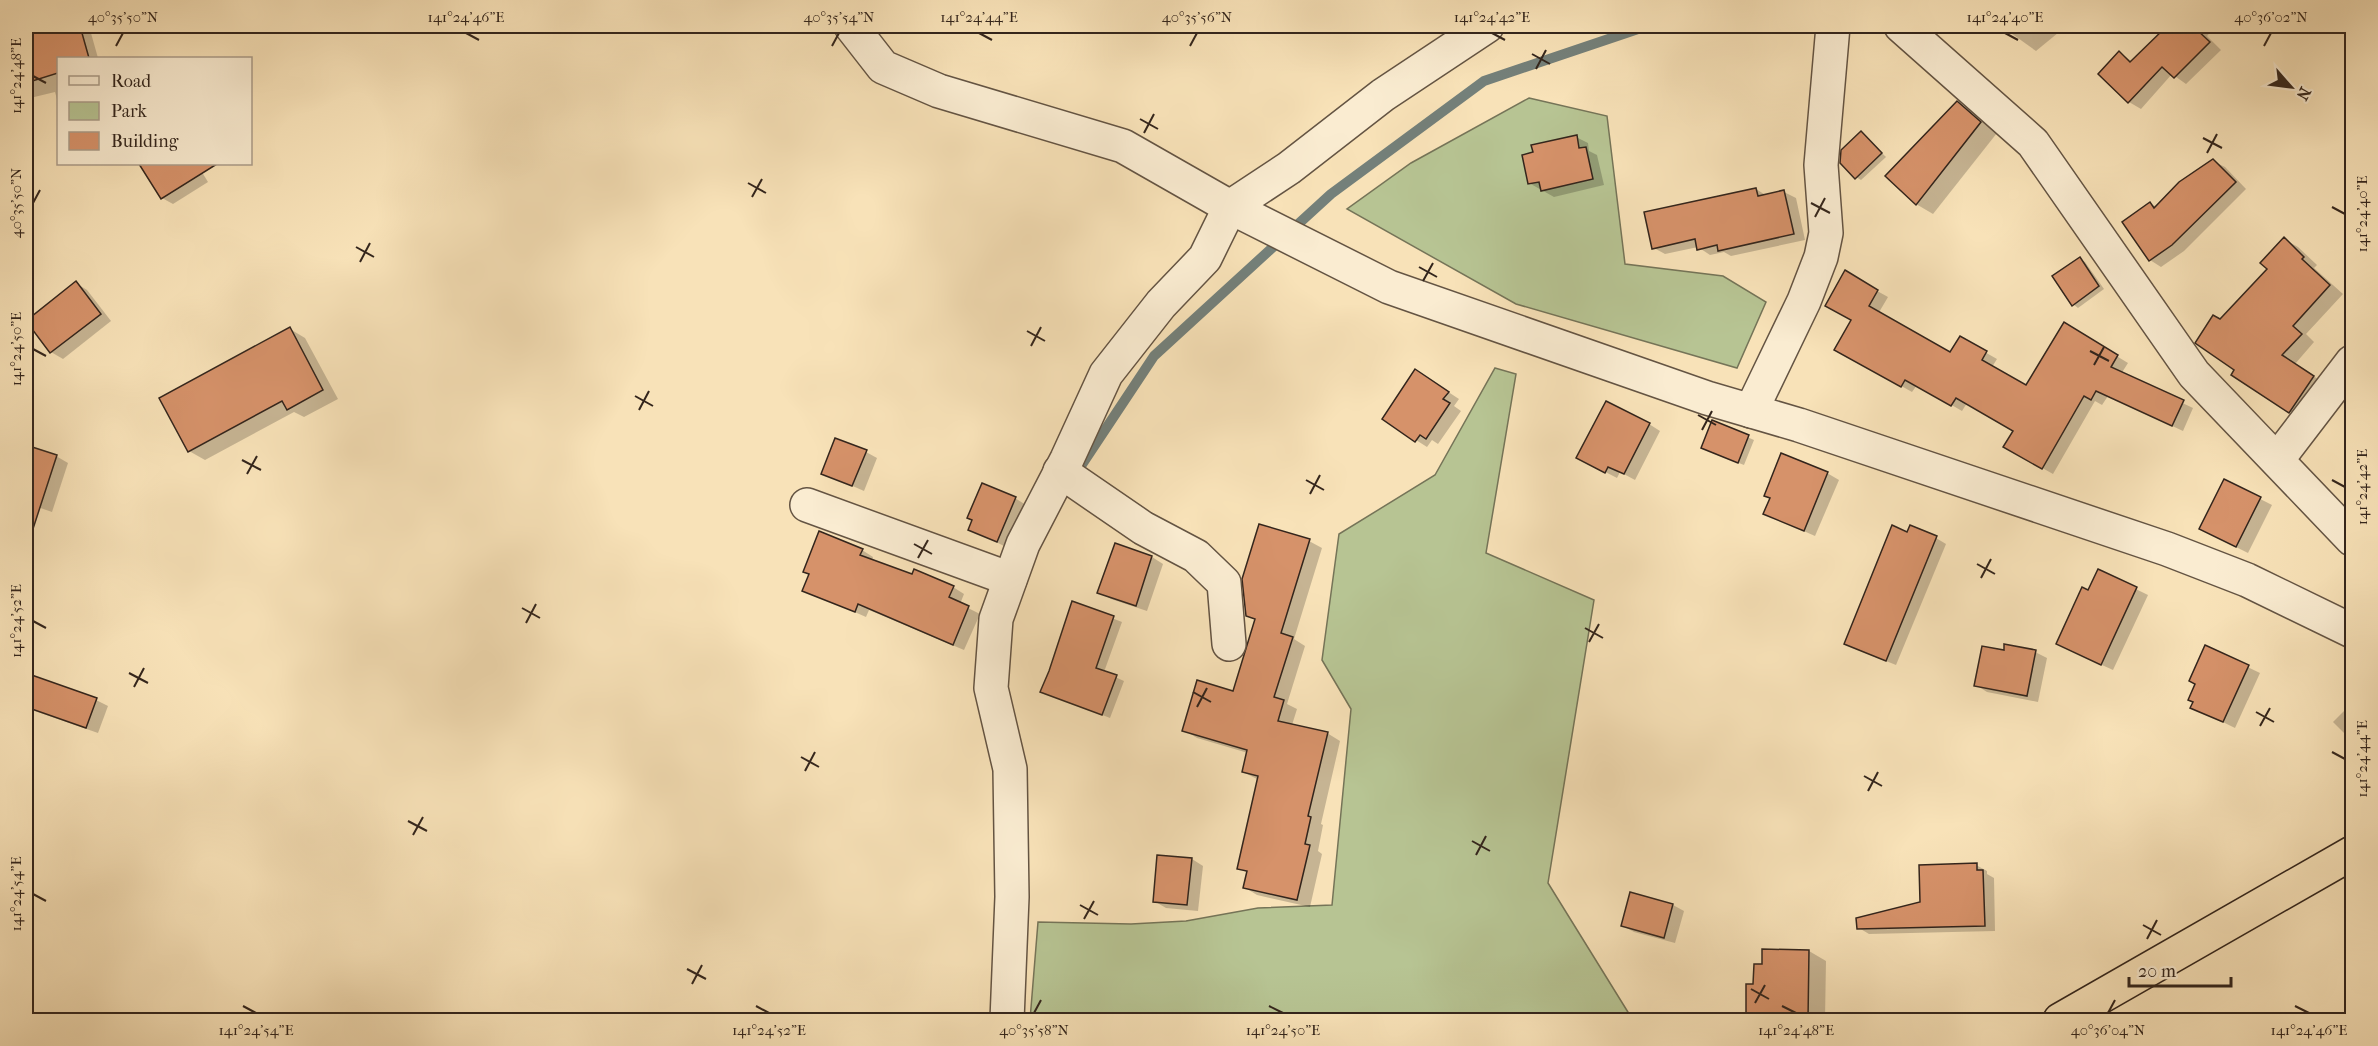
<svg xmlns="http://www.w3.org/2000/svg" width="2378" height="1046" font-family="'IM FELL French Canon',serif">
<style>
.green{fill:#b7c493;stroke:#757458;stroke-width:1.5}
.shadow{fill:#0003}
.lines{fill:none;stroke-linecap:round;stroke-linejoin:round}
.stream{stroke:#74807a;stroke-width:10}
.building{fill:#d6926a;stroke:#33251c;stroke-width:1.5}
.minor-casing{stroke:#645443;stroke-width:36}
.trunk-casing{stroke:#33251c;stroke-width:36}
.minor{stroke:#faecd1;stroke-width:33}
.trunk{stroke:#f8e2b8;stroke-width:33}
.ticks{fill:none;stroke:#33251c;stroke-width:2}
.neatline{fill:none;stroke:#33251c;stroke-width:2}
.ticks-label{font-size:15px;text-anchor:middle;fill:#33251c}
</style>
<rect width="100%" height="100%" fill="#f8e2b8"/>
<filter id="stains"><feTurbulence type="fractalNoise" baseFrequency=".00333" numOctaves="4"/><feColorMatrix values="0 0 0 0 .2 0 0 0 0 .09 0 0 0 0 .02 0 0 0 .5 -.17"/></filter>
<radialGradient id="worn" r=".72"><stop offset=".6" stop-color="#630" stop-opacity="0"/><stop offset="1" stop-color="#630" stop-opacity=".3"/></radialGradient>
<g class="green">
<path d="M1529 98 1607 116 1625 264 1723 276 1766 302 1737 368 1516 304 1347 209 1411 163Z"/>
<path d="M1495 368 1516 374 1486 553 1594 600 1548 883 1631 1017 1624 1020H1030L1038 922 1131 924 1186 921 1258 908 1332 905 1351 709 1322 660 1339 534 1435 475Z"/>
</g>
<g class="shadow">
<path d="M26 26H89L98 58H58V103L55 92 26 99Z"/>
<path d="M2001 26H2060L2064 28 2036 51Z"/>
<path d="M2169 26H2212L2214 28 2207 36 2221 50 2186 84 2172 74 2141 109 2129 102 2100 74 2119 53 2133 62Z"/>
<path d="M1957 102 1974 112 1997 133 1933 214 1916 204Z"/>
<path d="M1861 133 1886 157 1861 180 1856 177Z"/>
<path d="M1576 137 1588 143 1589 151 1597 155 1604 185 1554 197 1529 183Z"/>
<path d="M2213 161 2225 167 2246 189 2184 251 2161 267 2150 260 2151 204 2157 207Z"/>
<path d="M141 164H197L208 182 173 204 162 198Z"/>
<path d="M1756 189 1767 196 1784 192 1796 198 1805 240 1731 256 1724 252 1710 255 1698 247 1665 254 1654 248Z"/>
<path d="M2284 239 2298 247 2317 265 2314 268 2343 294 2306 334 2314 342 2295 364 2327 385 2304 420 2233 375 2236 370 2221 321 2269 269Z"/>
<path d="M2080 259 2085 262 2104 289 2078 308 2073 304Z"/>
<path d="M1845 273 1888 297 1878 314 1951 354 1960 338 1997 359 1992 367 2027 387 2064 324 2128 363 2121 374 2193 408 2183 431 2108 396 2102 405 2095 401 2053 474 2005 447 2015 431 1967 403 1962 411 1917 385 1912 392 1836 349 1853 320Z"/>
<path d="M76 283 87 290 111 321 63 359 51 352 27 322Z"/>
<path d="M290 329 305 338 338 399 304 417 294 412 205 460 189 451Z"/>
<path d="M1427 378 1459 399 1454 406 1461 411 1438 444 1432 440 1427 447 1416 440Z"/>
<path d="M1713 422 1754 440 1744 465 1708 451Z"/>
<path d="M1649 424 1660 431 1635 480 1620 472 1617 478 1590 464Z"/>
<path d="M26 446 56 456 68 463 52 512 26 503Z"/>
<path d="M866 452 877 458 864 491 823 473Z"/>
<path d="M1827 473 1839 480 1815 536 1765 514Z"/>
<path d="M2225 481 2272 505 2248 553 2212 535Z"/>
<path d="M1015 498 1026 505 1008 548 970 529 973 520Z"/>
<path d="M1908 534 1936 538 1946 544 1896 665 1856 649Z"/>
<path d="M1309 541 1322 548 1294 639 1305 646 1287 704 1297 709 1292 725 1327 733 1340 741 1321 824 1323 825 1318 851 1322 854 1310 907 1257 895 1244 887 1248 873 1238 868 1259 780 1243 772 1248 753 1197 738 1184 730 1234 692 1257 621 1247 615Z"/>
<path d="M1116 545 1152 557 1163 564 1147 611 1111 599 1099 592Z"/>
<path d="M862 550 873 557 872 561 953 587 964 594 960 604 980 614 964 650 869 610 866 617 804 590Z"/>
<path d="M2099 571 2148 595 2113 670 2069 650 2088 592Z"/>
<path d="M1073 603 1122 622 1104 672 1124 681 1110 718 1042 691 1051 672Z"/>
<path d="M2206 647 2260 673 2235 728 2192 707Z"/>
<path d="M2005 652H2035L2047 658 2038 702 1987 692 1976 685Z"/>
<path d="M26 675 96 700 108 706 98 733 26 708Z"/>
<path d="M2352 703V741L2333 722Z"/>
<path d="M1192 859 1203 866 1198 911 1166 908 1154 901Z"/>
<path d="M1976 865 1987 871V874L1994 878 1995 931 1869 934 1859 928 1921 903Z"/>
<path d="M1673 905 1684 911 1675 943 1634 932 1623 926Z"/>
<path d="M1809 951 1826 961 1825 1020H1747L1748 985H1754L1763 966Z"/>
</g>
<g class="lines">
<path class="stream" d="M1081 466 1154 356 1331 194 1484 81 1647 26"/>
</g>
<g class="building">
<path d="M26 26H80L89 58H58V73L26 83Z"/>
<path d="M2167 26H2199L2196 29 2210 42 2174 78 2162 67 2128 103 2098 74 2119 51 2130 62Z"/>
<path d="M1957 101 1981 122 1916 205 1885 176Z"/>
<path d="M1861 131 1882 153 1855 179 1840 163 1841 150Z"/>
<path d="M1577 135 1579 148 1586 147 1593 179 1541 191 1539 182 1528 184 1522 155 1533 152 1531 145Z"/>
<path d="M2213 159 2236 182 2172 245 2149 261 2122 222 2150 202 2154 208 2179 182Z"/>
<path d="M139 164H217L161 199Z"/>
<path d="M1756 188 1758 196 1784 190 1794 234 1718 251 1717 245 1697 250 1695 239 1652 249 1644 212Z"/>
<path d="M2284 237 2304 257 2302 259 2330 285 2293 326 2302 334 2282 355 2314 376 2289 413 2231 375 2234 370 2195 343 2213 315 2220 319 2267 269 2260 263Z"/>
<path d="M2080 257 2099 286 2072 306 2052 276Z"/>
<path d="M1845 270 1878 290 1869 306 1950 352 1960 336 1987 351 1982 360 2026 385 2064 322 2118 355 2111 367 2184 400 2172 426 2096 391 2091 400 2084 396 2042 469 2003 447 2013 431 1956 398 1951 406 1905 380 1901 387 1834 350 1851 320 1825 306Z"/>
<path d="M76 281 101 314 50 353 26 321Z"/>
<path d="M290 327 323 390 287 410 282 401 188 452 159 398Z"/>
<path d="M1415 369 1449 392 1443 399 1450 403 1426 439 1420 435 1415 442 1382 419Z"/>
<path d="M1606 401 1650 423 1624 474 1608 467 1605 473 1576 458Z"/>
<path d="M1712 420 1749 435 1738 463 1701 448Z"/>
<path d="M835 438 867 450 852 486 821 474Z"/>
<path d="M26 445 57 455 31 535 26 534Z"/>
<path d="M1781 453 1828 472 1804 531 1763 514 1770 498 1764 496Z"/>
<path d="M2224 479 2261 497 2236 547 2199 529Z"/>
<path d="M982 483 1016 497 997 542 968 530 972 520 967 518Z"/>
<path d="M1259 524 1310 539 1281 633 1293 637 1274 697 1284 700 1278 721 1328 732 1308 816 1311 817 1305 844 1310 845 1297 900 1243 888 1247 871 1237 869 1258 776 1242 772 1247 750 1182 731 1197 680 1233 691 1255 619 1246 616 1242 579Z"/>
<path d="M1892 525 1907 532 1910 525 1937 536 1886 661 1844 644Z"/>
<path d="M819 531 863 549 860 555 912 574 914 569 954 586 949 597 969 606 953 645 858 604 855 612 802 591 809 574 803 572Z"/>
<path d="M1115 543 1152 556 1136 606 1097 593Z"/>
<path d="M2098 569 2137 587 2101 665 2056 644 2082 587 2088 590Z"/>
<path d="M1072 601 1114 616 1096 668 1117 675 1102 715 1040 692 1049 671Z"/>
<path d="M2004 644 2036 650 2027 696 1974 686 1982 646 2004 650Z"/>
<path d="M2205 645 2249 665 2223 722 2190 708 2193 702 2188 700 2195 684 2189 681Z"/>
<path d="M26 673 97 698 86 728 26 707Z"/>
<path d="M1157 855 1192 858 1187 905 1153 902Z"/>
<path d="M1977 863V870H1983L1985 926 1857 929 1856 918 1920 902 1919 865Z"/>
<path d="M1630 892 1673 904 1664 938 1621 926Z"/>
<path d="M1762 949 1809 950 1808 1020H1746V984H1753L1754 964H1762Z"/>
</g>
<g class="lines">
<g class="minor-casing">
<g id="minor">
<path d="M851 26 883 67 939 91 1123 146 1230 207 1389 287 1707 398 1799 425 2167 549 2247 580 2352 631"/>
<path d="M1901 26 2033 143 2194 374 2352 539"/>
<path d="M1751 411 1804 301 1821 257 1826 233 1821 165 1833 26"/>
<path d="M2277 460 2352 362"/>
<path d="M1060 471 1143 528 1196 556 1224 583 1229 644"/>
<path d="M807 505 1010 579"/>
<path d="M1007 1020 1012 897 1010 769 991 688 996 619 1023 544 1067 459 1106 374 1161 304 1205 258 1230 207 1289 168 1383 95 1487 26"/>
</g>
</g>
<g class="trunk-casing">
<path id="trunk" d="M2060 1020 2352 853"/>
</g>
<use href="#minor" class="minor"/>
<use href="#trunk" class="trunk"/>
</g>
<path class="ticks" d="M466 33 479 40M979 33 992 40M1492 33 1505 40M2005 33 2018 40M116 46 123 33M832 46 839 33M1190 46 1197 33M2264 46 2271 33M1532 54 1550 64M1536 69 1546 50M33 76 46 83M1140 119 1158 129M1144 133 1154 114M2203 138 2222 148M2207 153 2217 134M748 183 766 193M752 197 762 179M33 203 40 190M1811 203 1830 213M2332 207 2345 214M1815 217 1825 198M356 247 374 257M360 262 370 243M1419 267 1437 277M1423 281 1433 263M1027 331 1045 341M1031 346 1041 327M33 349 46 356M2090 351 2109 361M2094 365 2104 347M635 396 653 406M639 410 649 391M1698 415 1716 425M1702 430 1712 411M242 460 261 470M247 474 257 456M1306 480 1324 490M2332 480 2345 487M1310 494 1320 475M914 544 932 554M918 558 928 540M1977 564 1995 574M1981 578 1991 559M522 608 540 618M33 621 46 628M526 623 536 604M1585 628 1603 638M1589 642 1599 624M129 673 148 683M134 687 144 668M1193 692 1211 702M1197 707 1207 688M2256 712 2274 722M2260 726 2270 708M2332 752 2345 759M801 757 819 767M805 771 815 752M1864 776 1882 786M1868 791 1878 772M408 821 427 831M413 835 423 817M1472 841 1490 851M1476 855 1486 836M33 894 46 901M1080 905 1098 915M1084 919 1094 901M2143 925 2161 935M2147 939 2157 920M687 969 706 979M692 984 702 965M1751 989 1769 999M1755 1003 1765 985M243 1006 256 1013M756 1006 769 1013M1269 1006 1283 1013M1782 1006 1796 1013M2295 1006 2309 1013M1034 1013 1041 1000M2108 1013 2115 1000"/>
<rect width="2378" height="1046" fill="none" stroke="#f8e2b8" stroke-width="66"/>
<rect x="57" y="57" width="195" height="108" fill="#faecd1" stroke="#aa9c89" stroke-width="1.5"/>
<rect x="69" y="76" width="30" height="9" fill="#faecd1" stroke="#aa9c89" stroke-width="1.5"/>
<text x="111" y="87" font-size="18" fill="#33251c">Road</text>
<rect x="69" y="102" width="30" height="18" fill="#b7c493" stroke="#aa9c89" stroke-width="1.5"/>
<text x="111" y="117" font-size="18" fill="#33251c">Park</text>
<rect x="69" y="132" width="30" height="18" fill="#d6926a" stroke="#aa9c89" stroke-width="1.5"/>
<text x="111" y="147" font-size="18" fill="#33251c">Building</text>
<g transform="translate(2291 87) rotate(118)" stroke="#faecd1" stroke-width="4.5" paint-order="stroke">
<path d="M0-4.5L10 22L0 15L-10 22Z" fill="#33251c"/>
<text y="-9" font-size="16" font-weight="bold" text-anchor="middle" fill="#33251c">N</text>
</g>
<path d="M2129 977v9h102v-9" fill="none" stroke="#33251c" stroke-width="3"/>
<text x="2138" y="977" font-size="18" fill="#33251c" stroke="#faecd1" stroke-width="4.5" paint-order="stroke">20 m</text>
<rect x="33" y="33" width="2312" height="980" class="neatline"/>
<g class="ticks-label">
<text x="123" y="22">40°35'50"N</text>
<text x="466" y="22">141°24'46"E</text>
<text x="839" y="22">40°35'54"N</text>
<text x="979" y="22">141°24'44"E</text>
<text x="1197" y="22">40°35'56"N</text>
<text x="1492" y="22">141°24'42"E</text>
<text x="2005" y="22">141°24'40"E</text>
<text x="2271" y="22">40°36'02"N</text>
<text transform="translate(16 76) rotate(-90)" y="5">141°24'48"E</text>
<text transform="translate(16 203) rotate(-90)" y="5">40°35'50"N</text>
<text transform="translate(2362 214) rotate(-90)" y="5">141°24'40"E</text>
<text transform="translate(16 349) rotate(-90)" y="5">141°24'50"E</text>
<text transform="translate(2362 487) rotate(-90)" y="5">141°24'42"E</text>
<text transform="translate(16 621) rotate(-90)" y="5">141°24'52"E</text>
<text transform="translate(2362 759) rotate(-90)" y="5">141°24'44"E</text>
<text transform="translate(16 894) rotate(-90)" y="5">141°24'54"E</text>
<text x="256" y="1035">141°24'54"E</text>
<text x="769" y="1035">141°24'52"E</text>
<text x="1034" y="1035">40°35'58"N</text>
<text x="1283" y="1035">141°24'50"E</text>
<text x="1796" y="1035">141°24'48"E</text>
<text x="2108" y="1035">40°36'04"N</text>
<text x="2309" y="1035">141°24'46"E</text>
</g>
<rect width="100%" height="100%" filter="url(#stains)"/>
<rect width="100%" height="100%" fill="url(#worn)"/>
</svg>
